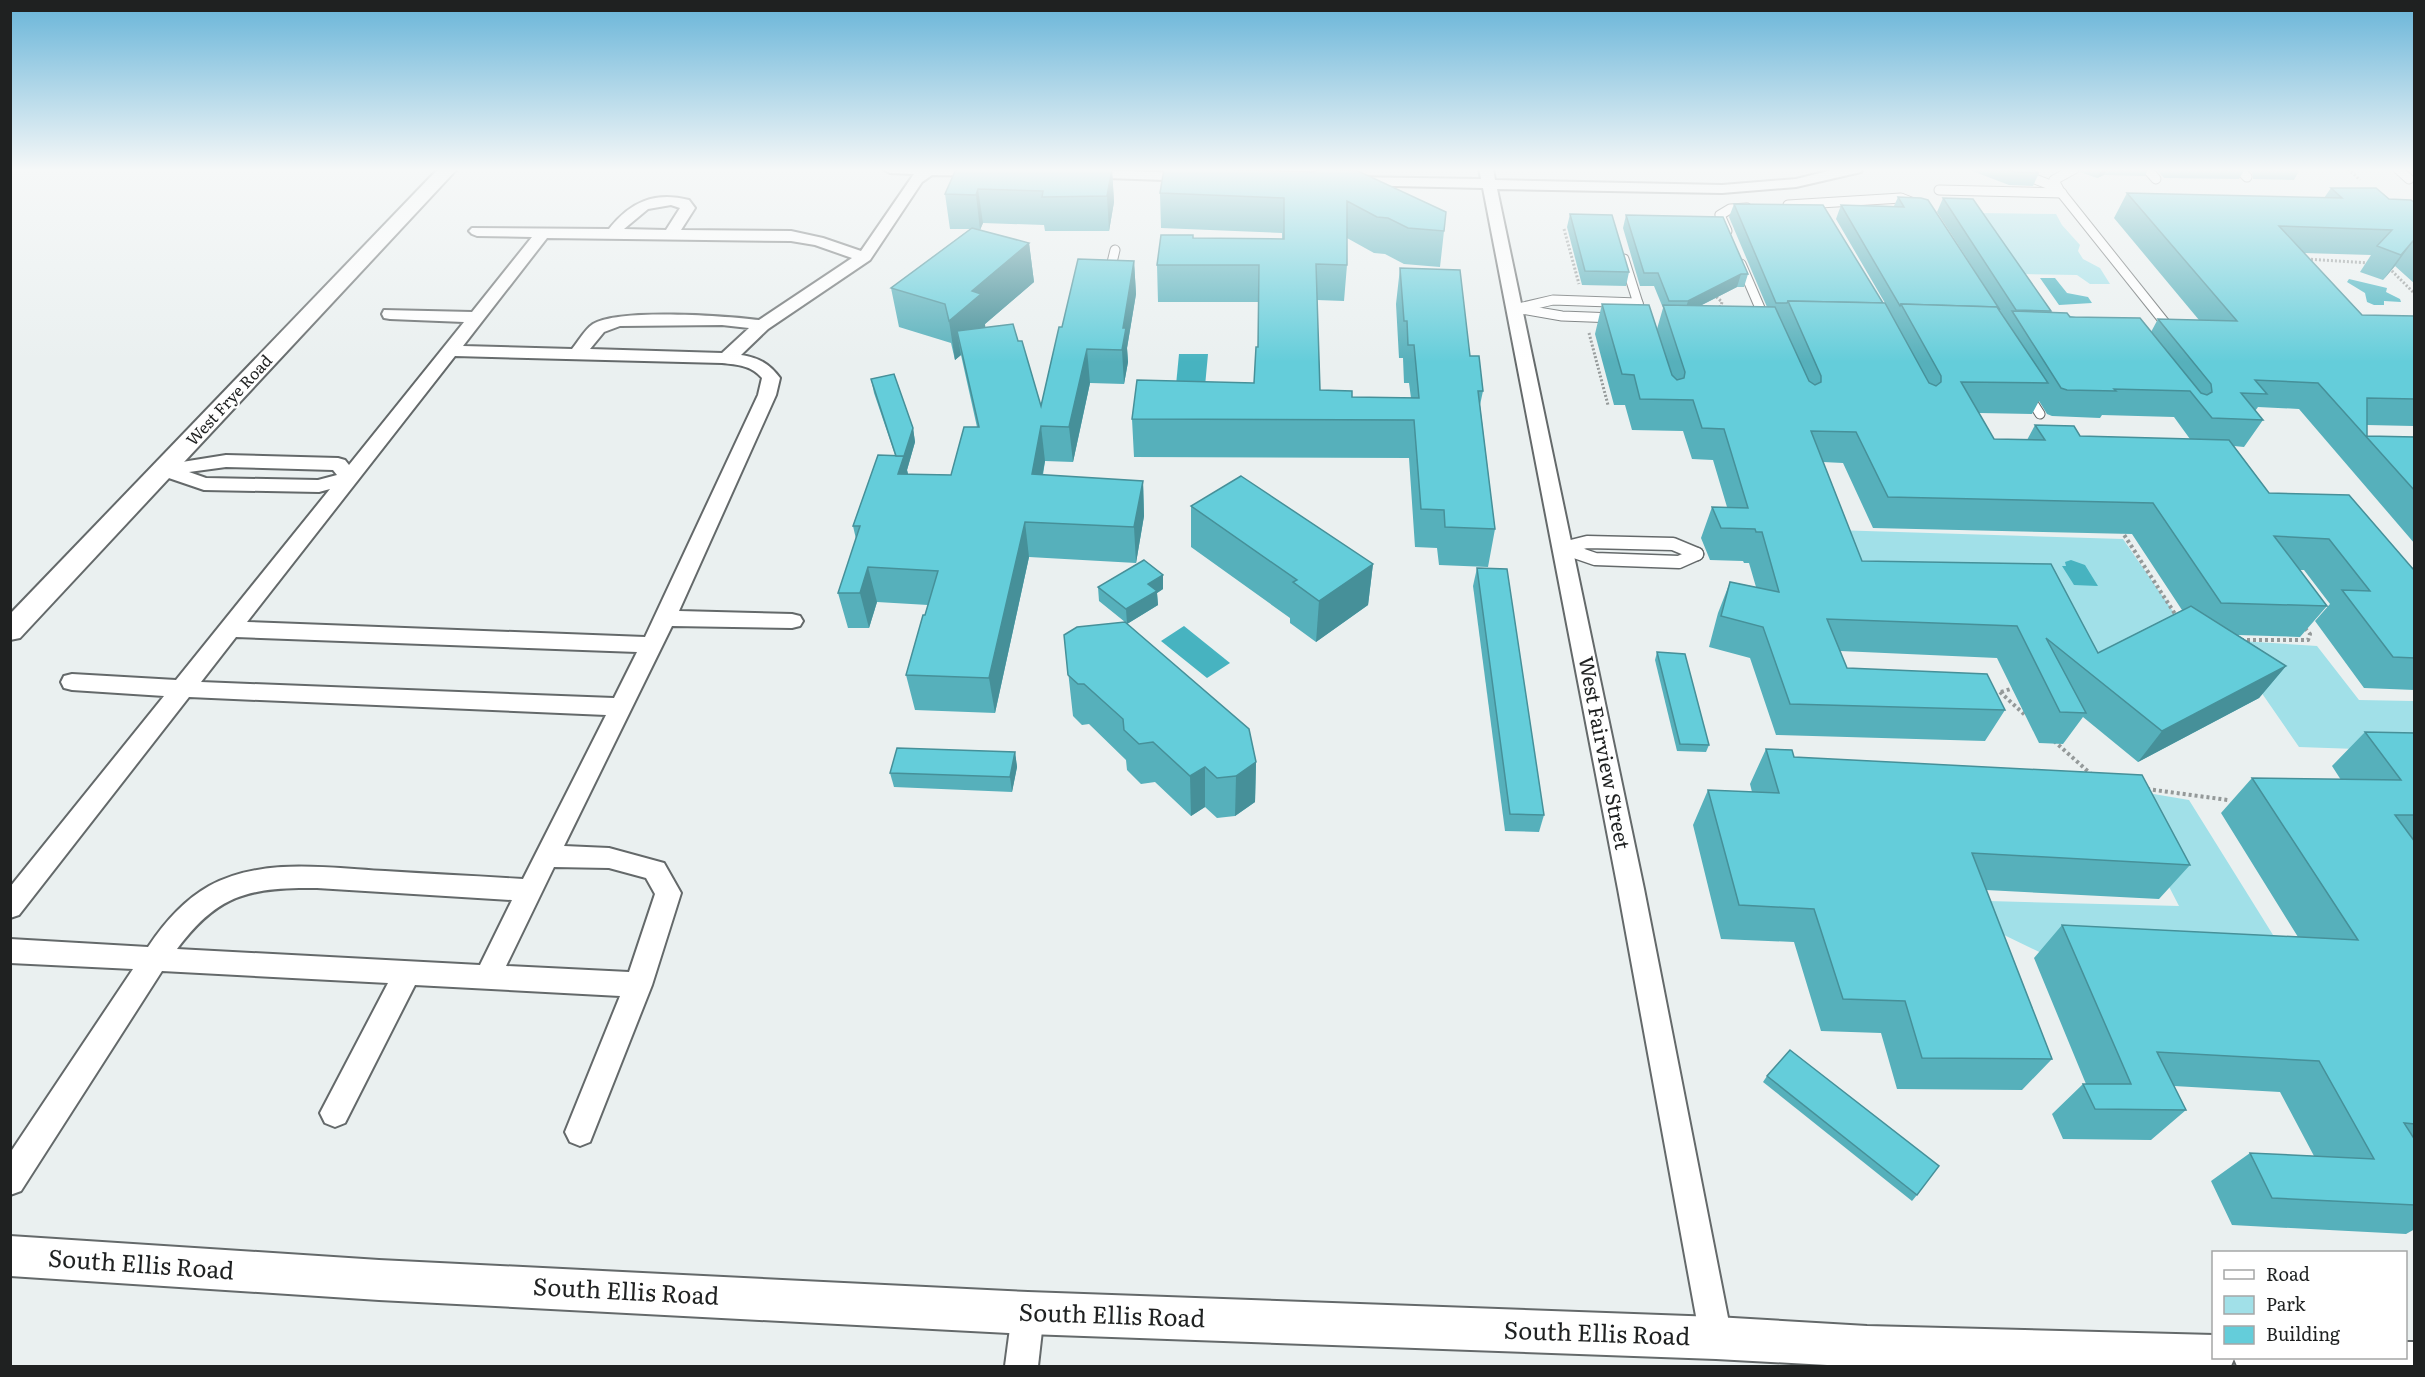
<svg xmlns="http://www.w3.org/2000/svg" width="2425" height="1377" font-family="Literata,serif">
<style>
.green{fill:#a1e0e8}
.water{fill:#47b3c0}
.lines{fill:none;stroke-linecap:round;stroke-linejoin:round}
.service-far1-casing{stroke:#64696a;stroke-width:11}
.service-casing{stroke:#64696a;stroke-width:15}
.minor-casing{stroke:#64696a;stroke-width:4}
.tertiary-casing{stroke:#64696a;stroke-width:4}
.path-far1{stroke:#949999;stroke-width:3;stroke-dasharray:2 2;stroke-linecap:butt}
.path{stroke:#949999;stroke-width:4;stroke-dasharray:3 3;stroke-linecap:butt}
.service-far1{stroke:#fff;stroke-width:9}
.service{stroke:#fff;stroke-width:12}
.minor{fill:#fff;fill-rule:evenodd}
.tertiary{fill:#fff;fill-rule:evenodd}
.wall{fill:#56b0bb;fill-rule:evenodd}
.shaded-wall{fill:#469099}
.building{fill:#64cdda;stroke:#469099;stroke-width:1.5}
.labels{text-anchor:middle;stroke-width:4.5;stroke-linejoin:round;paint-order:stroke}
.far-street-label{font-size:16px;fill:#1f2121;stroke:#fff}
.street-label{font-size:20px;fill:#1f2121;stroke:#fff}
.near-street-label{font-size:24px;fill:#1f2121;stroke:#fff}
</style>
<rect width="100%" height="100%" fill="#eaf0f0"/>
<g class="green">
<path d="M1977 213 2056 214 2062 225 2080 245 2078 251 2083 259 2100 268 2110 284H2090L2077 275 2022 274Z"/>
<path d="M1834 530 2123 539 2188 633 2079 669 1855 581Z"/>
<path d="M2225 640 2317 646 2359 700 2414 701V751L2299 747Z"/>
<path d="M2118 788 2189 800 2293 967 2052 958 2004 935 1988 901 2179 906Z"/>
</g>
<g class="water">
<path d="M2040 278H2055L2067 293 2088 297 2092 303 2059 305Z"/>
<path d="M2349 279 2387 288 2386 292 2400 299 2401 302 2384 301V305H2374L2367 302 2365 293 2347 282Z"/>
<path d="M1179 354H1208L1205 386 1176 385Z"/>
<path d="M2071 560 2085 565 2098 586 2074 585 2062 566H2066L2065 562Z"/>
<path d="M1184 626 1230 663 1207 678 1161 641Z"/>
</g>
<g class="lines">
<g class="service-far1-casing">
<g id="service-far1">
<path d="M2009 169 2058 188"/>
<path d="M2074 169 2054 180 2059 190 2166 324 2159 331"/>
<path d="M2147 169 2156 179"/>
<path d="M2239 169 2247 177"/>
<path d="M2398 169 2409 179"/>
<path d="M1939 190 2062 193"/>
<path d="M1788 205 1901 198 1911 202"/>
<path d="M1727 231 1720 215 1730 209 1747 208"/>
<path d="M1624 259 1643 319"/>
<path d="M1741 264 1766 322"/>
<path d="M1109 275 1115 250"/>
<path d="M1523 307 1553 300 1638 303"/>
<path d="M1515 308 1562 316 1615 318"/>
<path d="M2028 395 2040 414"/>
</g>
</g>
<g class="service-casing">
<g id="service">
<path d="M1563 548 1595 559 1679 562 1697 554"/>
<path d="M1563 548 1587 542 1673 544 1697 554"/>
</g>
</g>
<g class="minor-casing">
<g id="minor">
<path d="M883 169H989L991 172 984 176 932 175 922 182 870 260 768 329 741 355C759 358 769 363 780 378L776 395 679 611 792 614 800 616 803 621 800 626 792 628 672 626 564 846 609 848 664 863 681 893 652 985 590 1142 580 1146 570 1142 565 1132 620 996 415 985 345 1123 335 1127 325 1123 320 1113 388 983 162 971 21 1191 10 1195V1153L133 969 10 963V939L148 947C164 923 184 900 209 886 262 857 328 868 385 871 431 874 477 876 523 879L606 715 189 697 19 915 10 918V887L164 696 72 690 64 688 61 682 64 676 72 674 176 680 330 489 319 492 204 490 157 474 154 470 157 466 226 455 338 458 345 460 349 465 464 322 390 319 384 318 382 314 384 310 472 312 532 237 477 236 472 234 469 231 472 228 609 229C630 202 655 191 689 200L695 208 681 230 791 231 823 238 861 251 914 174 890 173ZM671 205 680 208 666 230 624 229 648 209ZM547 238 791 241 815 245 852 258 759 320C726 316 619 308 593 324 585 329 578 342 572 349L463 346ZM722 325 749 328 722 353 590 349 604 332 620 326ZM455 356 722 363C738 365 751 365 762 378L758 395 645 637 247 622ZM226 467 333 470 337 475 318 480 206 478 189 472ZM236 637 637 652 614 698 201 682ZM554 867 609 868 646 878 655 894 629 972 506 966ZM299 888H317L512 900 480 965 177 949C213 901 241 889 299 888Z"/>
<path d="M1479 169H1493L1495 180 1722 185 1796 179 1836 169H1863L1861 172 1796 187 1722 193 1497 189 1644 889 1732 1338 1728 1350 1716 1354 1704 1350 1700 1338 1618 889 1483 188 1350 185 1343 181 1350 177 1481 179Z"/>
<path d="M1083 170 1194 173 1201 177 1194 181 1078 177 1076 174Z"/>
<path d="M1028 1297 1039 1302 1044 1313 1038 1366H1005L1012 1313 1017 1302Z"/>
</g>
</g>
<g class="tertiary-casing">
<g id="tertiary">
<path d="M438 169H457L20 638 10 640V614Z"/>
<path d="M10 1236 379 1260 1028 1292 1716 1317 1867 1326 2214 1335V1358H2406V1342H2414V1366H2237L2234 1359 2231 1366H1845L1716 1359 1028 1334 379 1300 10 1276Z"/>
</g>
</g>
<g class="path-far1">
<path d="M2348 169 2360 180"/>
<path d="M1564 229 1579 284"/>
<path d="M2307 259 2369 263"/>
<path d="M2389 268 2414 293"/>
<path d="M1691 288 1709 290 1722 302 1721 306C1705 314 1688 312 1677 298V294Z"/>
<path d="M1589 333 1608 405"/>
</g>
<g class="path">
<path d="M2121 530 2177 617"/>
<path d="M2241 640H2308L2310 634 2304 627"/>
<path d="M2000 692 2026 716"/>
<path d="M2001 692 2017 687"/>
<path d="M2054 741 2091 774"/>
<path d="M2147 789 2228 800"/>
</g>
<use href="#service-far1" class="service-far1"/>
<use href="#service" class="service"/>
<use href="#minor" class="minor"/>
<use href="#tertiary" class="tertiary"/>
</g>
<g class="wall">
<path d="M956 169H1112L1114 202 1109 231H1045L1044 225 983 223 980 230H978L1029 243 1034 282 985 324V328L1013 324 1018 341H1022L1041 406 1059 327H1062L1078 259 1134 261 1136 294 1127 348 1128 362 1124 384 1090 383 1073 462 1045 461 1043 475 1143 481 1144 516 1136 563 1029 557 995 713 915 710 906 675 923 615H925L928 605 877 602 869 628H848L838 593 856 539 853 526 878 455H895L874 393 871 379 894 374 913 428 915 442 907 470 908 474 951 475 964 427H977L961 355 955 360 951 343 899 327 891 288 970 229H950L945 194Z"/>
<path d="M1967 169H2008L2039 173 2033 186 2009 185Z"/>
<path d="M2080 169H2148L2145 176 2104 175 2097 178 2080 172Z"/>
<path d="M2156 169H2245L2239 179 2164 178Z"/>
<path d="M2248 169H2300L2294 180 2253 179 2252 172Z"/>
<path d="M2408 169H2415V178L2414 174Z"/>
<path d="M1313 172 1444 231 1440 267 1404 264 1385 254 1374 253 1347 238V265L1344 301 1317 300 1320 390 1352 397 1411 398 1409 383H1404L1403 358H1399L1396 304 1400 268 1470 356 1483 391 1480 405 1495 529 1488 567 1439 565 1437 548 1415 547 1409 458 1134 457 1132 419 1254 383 1258 347V302H1158L1157 265 1282 239V233L1161 228 1160 193Z"/>
<path d="M2331 188 2389 199 2415 203V284L2395 266 2383 280 2360 272 2371 255 2304 253 2362 315 2413 316 2415 314V424L2413 426 2367 425V436L2415 437V544L2299 409 2258 407 2255 411 2263 420 2244 447 2234 446 2269 493 2415 569V690L2364 688 2315 621 2330 604 2304 570H2299L2327 606 2300 637 2238 635 2286 666 2259 698 2138 762 2083 717 2063 744 2039 743 1997 658 1840 651 1847 668 2005 710 1985 741 1776 735 1750 658 1709 647 1718 613 1730 582 1756 587 1749 563H1744L1743 561 1710 560 1701 538 1712 507H1727L1713 460 1692 459 1683 431 1632 430 1625 405H1614L1595 334 1602 304 1657 329 1663 308 1654 286H1640L1623 228 1626 215 1748 274 1744 287H1737L1700 306 1767 307 1729 217 1734 204 1883 303H1885L1836 219 1841 205 1894 206 1898 197 2000 310 2007 321 1937 212 1943 198 2051 311V312L2151 332 2158 319 2199 320 2114 218 2127 193 2324 198ZM2039 401 2047 414 2052 416 2100 418 2102 415 2174 417 2190 439 2080 436 2035 425 2027 440 1994 439 1979 413 2032 414ZM1823 462 1843 463 1873 528 2132 534 2182 610 2098 653 1862 561Z"/>
<path d="M1570 214 1629 272 1626 286 1582 285 1567 227Z"/>
<path d="M1191 506 1373 564 1368 605 1316 642 1290 623V618L1191 547Z"/>
<path d="M1477 568 1544 815 1539 832 1505 831 1473 586Z"/>
<path d="M1163 575V589L1157 593 1158 605 1127 624 1256 762 1255 802 1235 816 1217 818 1205 807 1191 816 1155 782 1141 784 1127 770 1126 760 1089 724 1082 725 1073 716 1064 635 1125 622 1099 601 1098 587Z"/>
<path d="M1657 652 1709 745 1706 752 1677 751 1655 660Z"/>
<path d="M2365 732 2415 733V1229L2406 1234 2232 1225 2211 1181 2250 1153 2314 1156 2280 1092 2174 1086 2186 1110 2151 1140 2063 1139 2052 1114 2083 1084H2086L2034 958 2062 925 2298 937 2221 813 2252 778 2341 780 2332 766Z"/>
<path d="M1766 749 1794 757 2190 865 2159 899 1986 890 2052 1059 2022 1090 1897 1089 1881 1033 1821 1031 1794 942 1721 939 1693 825 1708 790 1752 792 1750 784Z"/>
<path d="M1015 752 1017 767 1012 792 894 787 890 773Z"/>
<path d="M1767 1076 1917 1195 1912 1201 1763 1082Z"/>
</g>
<g class="shaded-wall">
<path d="M1112 169 1114 202 1109 231 1107 196Z"/>
<path d="M2102 169H2107L2104 175 2097 178Z"/>
<path d="M978 189 983 223 980 230 976 195Z"/>
<path d="M2413 241 2395 266 2383 280 2401 255Z"/>
<path d="M1029 243 1034 282 985 324 986 333 957 331 961 355 955 360 949 321 972 291Z"/>
<path d="M1134 261 1136 294 1127 348 1128 362 1124 384 1122 350 1123 328Z"/>
<path d="M1741 274 1737 287 1684 314 1688 301Z"/>
<path d="M1087 349 1090 383 1073 462 1069 427Z"/>
<path d="M1041 426 1045 461 1036 509 1032 474Z"/>
<path d="M913 428 915 442 907 470 912 491 898 474Z"/>
<path d="M1143 481 1144 516 1136 563 1134 527Z"/>
<path d="M1025 522 1029 557 995 713 989 678Z"/>
<path d="M1373 564 1368 605 1316 642 1319 601Z"/>
<path d="M868 567 877 602 869 628 860 593Z"/>
<path d="M1163 575V589L1157 593 1158 605 1127 624 1126 609 1148 584Z"/>
<path d="M2286 666 2259 698 2138 762 2162 731Z"/>
<path d="M1015 752 1017 767 1012 792 1010 777Z"/>
<path d="M1256 762 1255 802 1235 816 1236 776Z"/>
<path d="M1205 767V807L1191 816 1190 776Z"/>
</g>
<g class="building">
<path d="M956 169H1112L1107 196 1042 197 1043 191 978 189 976 195 945 194Z"/>
<path d="M1164 169H1211L1313 172 1320 169H1330L1358 171 1446 212 1444 231 1408 228 1388 218 1377 217 1347 201V265L1316 264 1320 390 1352 391V397L1419 398 1414 345H1408L1407 321H1404L1400 268 1460 270 1470 356H1479L1483 391H1478L1495 529 1445 527 1444 510 1421 509 1414 420 1132 419 1137 380 1254 383 1256 347H1258L1259 265H1157L1161 235H1193V238L1284 239V198L1160 193Z"/>
<path d="M2008 169H2031L2039 173 2015 172Z"/>
<path d="M2331 188H2376L2389 199 2411 200 2415 203V242L2413 241 2401 255 2377 246 2392 230 2279 226 2362 315 2415 316V399L2367 398V436L2415 437V491L2318 383 2255 380 2267 394 2241 393 2263 420 2212 418 2190 391 2114 389 2116 391 2067 390 2061 388 2012 311 2067 313 2070 317 2140 318 2201 393 2207 395 2212 392 2211 384 2158 319 2237 321 2127 193 2342 198Z"/>
<path d="M1898 197 1921 198 1928 200 2000 310 1997 307 1901 304 1900 306 1841 205 1904 207Z"/>
<path d="M1943 198 1973 199 2051 311 2016 310Z"/>
<path d="M1734 204 1823 205 1883 303 1788 301 1787 303H1776Z"/>
<path d="M1570 214 1612 215 1629 272 1585 271Z"/>
<path d="M1626 215 1723 217 1748 274H1741L1688 301H1669L1658 273H1644Z"/>
<path d="M972 228 1029 243 972 291 981 294 949 321 945 304 891 288Z"/>
<path d="M1078 259 1134 261 1123 328H1126L1122 350 1087 349 1069 427 1041 426 1032 474 1143 481 1134 527 1025 522 989 678 906 675 923 615H925L938 571 868 567 860 593H838L860 526H853L878 455 904 456 898 474 951 475 964 427H979L957 331 1013 324 1018 341H1022L1041 406 1059 327H1062Z"/>
<path d="M1788 301 1885 303 1929 383 1936 386 1941 382V376L1901 304 1997 307 2048 383 1961 382 1994 439 2045 440 2035 425 2074 426 2080 436 2229 440 2269 493 2349 495 2413 569H2415V658L2393 657 2342 590 2370 591 2329 539 2274 536 2327 606 2221 603 2153 503 1888 497 1856 432 1811 431 1862 561 2051 564 2098 653 2191 606 2286 666 2162 731 2046 638 2086 713 2060 712 2017 626 1827 619 1847 668 1987 674 2005 710 1790 704 1763 627 1721 616 1730 582 1779 592 1762 532H1756L1755 529 1721 528 1712 507 1748 508 1724 429 1702 428 1693 400 1640 399 1634 375 1622 374 1602 304 1649 305 1672 375 1677 380 1684 378 1685 372 1663 305 1775 307 1809 381 1815 385 1821 382V376Z"/>
<path d="M894 374 913 428 904 456H896L871 379Z"/>
<path d="M1241 476 1373 564 1319 601 1293 582 1297 580 1191 506Z"/>
<path d="M1144 560 1163 575 1148 584 1157 591 1126 609 1098 587Z"/>
<path d="M1477 568 1507 569 1544 815 1510 814Z"/>
<path d="M1125 622 1249 729 1256 762 1236 776 1217 778 1205 767 1190 776 1153 742 1139 744 1124 730 1123 719 1084 684H1078L1068 675 1064 635 1077 627Z"/>
<path d="M1657 652 1685 654 1709 745 1680 744Z"/>
<path d="M2365 732 2415 733V815H2395L2415 842V1124L2404 1123 2415 1140V1205L2272 1198 2250 1153 2374 1159 2319 1061 2157 1052 2186 1110 2095 1109 2083 1084H2131L2062 925 2358 940 2252 778 2401 780Z"/>
<path d="M897 748 1015 752 1010 777 890 773Z"/>
<path d="M1766 749 1792 750 1794 757 2142 775 2190 865 1972 853 2052 1059 1922 1058 1905 1001 1843 999 1814 909 1739 905 1708 790 1779 793Z"/>
<path d="M1790 1050 1939 1166 1917 1195 1767 1076Z"/>
</g>
<linearGradient id="sky" x2="0" y2="1"><stop stop-color="#67b4d8"/><stop offset="0.47" stop-color="#f6f8f8"/><stop offset="1" stop-color="#f6f8f8" stop-opacity="0"/></linearGradient>
<rect width="2425" height="362" fill="url(#sky)"/>
<g class="labels">
<g class="far-street-label">
<text transform="translate(229 400) rotate(-47)" y="6">West Frye Road</text>
</g>
<g class="street-label">
<text transform="translate(1604 753) rotate(79)" y="7">West Fairview Street</text>
</g>
<g class="near-street-label">
<text transform="translate(141 1265) rotate(4)" y="8">South Ellis Road</text>
<text transform="translate(626 1292) rotate(3)" y="8">South Ellis Road</text>
<text transform="translate(1112 1316) rotate(2)" y="8">South Ellis Road</text>
<text transform="translate(1597 1334) rotate(2)" y="8">South Ellis Road</text>
</g>
</g>
<rect width="2425" height="1377" fill="none" stroke="#1f2121" stroke-width="24"/>
<rect x="2212" y="1251" width="195" height="108" fill="#ffffff" stroke="#a5a6a6" stroke-width="1.5"/>
<rect x="2224" y="1270" width="30" height="9" fill="#ffffff" stroke="#a5a6a6" stroke-width="1.5"/>
<text x="2266" y="1281" font-size="18" fill="#1f2121">Road</text>
<rect x="2224" y="1296" width="30" height="18" fill="#a1e0e8" stroke="#a5a6a6" stroke-width="1.5"/>
<text x="2266" y="1311" font-size="18" fill="#1f2121">Park</text>
<rect x="2224" y="1326" width="30" height="18" fill="#64cdda" stroke="#a5a6a6" stroke-width="1.5"/>
<text x="2266" y="1341" font-size="18" fill="#1f2121">Building</text>
</svg>
